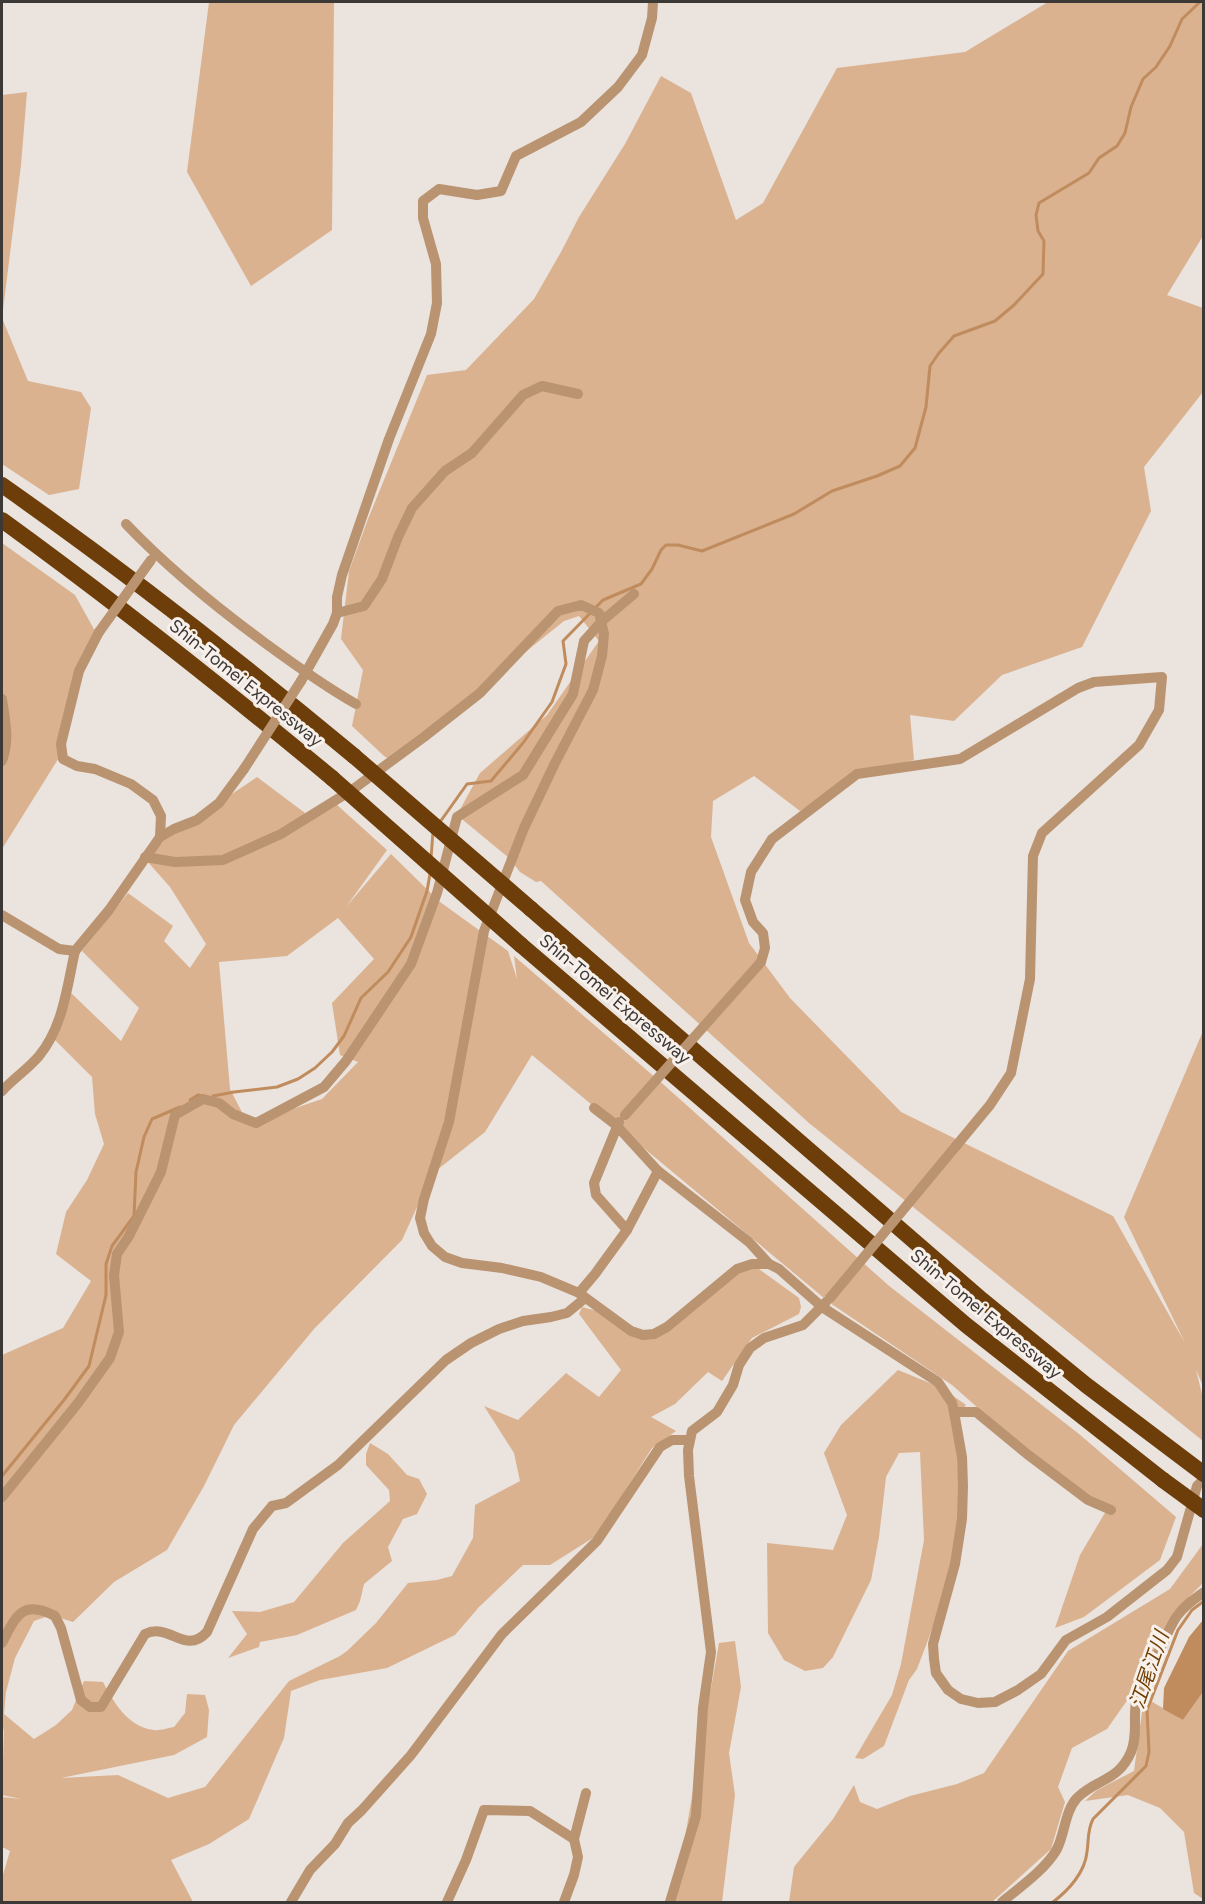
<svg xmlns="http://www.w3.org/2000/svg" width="1205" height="1904" font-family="Figtree,'Noto Sans JP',sans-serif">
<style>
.green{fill:#dab290;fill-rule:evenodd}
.water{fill:#c08c5d}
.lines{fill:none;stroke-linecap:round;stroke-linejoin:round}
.stream{stroke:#c08c5d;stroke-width:3}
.minor{stroke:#ba9371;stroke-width:10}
.highway{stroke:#6d3e09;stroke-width:16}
.minor-bridge{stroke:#ba9371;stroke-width:10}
.highway-bridge{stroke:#6d3e09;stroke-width:16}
.labels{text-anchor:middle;stroke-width:6;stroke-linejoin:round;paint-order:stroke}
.street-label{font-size:18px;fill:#3b3836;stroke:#f7f0eb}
.water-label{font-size:20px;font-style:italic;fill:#703e00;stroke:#f7f0eb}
</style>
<rect width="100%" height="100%" fill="#eae3de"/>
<g class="green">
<path d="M209 2H334L332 230 251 286 187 172Z"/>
<path d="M1048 2H1203V236L1167 295 1203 308V392L1144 467 1151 511 1082 647 1002 675 954 721 910 715 914 760 857 774 800 811 754 776 713 801 711 837 749 943 790 998 901 1112 1113 1216 1185 1343 1124 1217 1203 1031V1386L1196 1370 1203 1398V1441L809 1123 541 881 536 882 520 872 509 858 457 815 480 773 547 715 599 641 579 616 564 621 391 760 384 756 352 726 363 670 341 639 349 571 368 519 427 375 466 370 534 299 561 252 579 217 625 144 661 76 691 93 736 220 763 203 837 68 965 52Z"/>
<path d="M27 92 21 165 2 318 28 381 81 392 91 408 79 489 49 495 2 464V95Z"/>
<path d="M2 543 75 595 95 631 60 756 2 849Z"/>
<path d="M257 777 309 816 336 804 387 850 346 907 391 854 440 902 508 951 517 979 514 956 664 1085 888 1285 1079 1434 1176 1517 1160 1560 1084 1617 1055 1628 1080 1555 1106 1511 1036 1459 952 1385 830 1303 532 1055 485 1132 432 1174 402 1240 314 1329 234 1425 204 1486 167 1550 114 1582 73 1622 51 1615 34 1621 15 1658 6 1692 4 1714 34 1739 56 1725 72 1710 84 1681 103 1682C114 1703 128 1727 154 1730 160 1731 168 1728 174 1727L185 1713 187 1694 205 1695 209 1710 207 1737 174 1755 61 1778 118 1775 168 1798 205 1787 289 1681 340 1656 347 1651 376 1623 408 1583 437 1580 452 1576 473 1538 475 1505 520 1481 514 1453 484 1406 518 1420 566 1373 599 1397 621 1370 579 1314 582 1307 605 1313 647 1338 752 1264 799 1298 801 1307 799 1314 752 1338 722 1381 708 1372 675 1404 651 1417 676 1431 652 1448 596 1536 550 1565H523L479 1607 455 1635 387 1668 320 1680 291 1691 284 1738 249 1819 209 1844 171 1860 193 1902H2V1878L10 1851 2 1847V1797L21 1799 2 1795 4 1726 2 1739V1355L63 1328 91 1281 56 1254 66 1212 87 1180 104 1144 95 1114 92 1077 55 1040 70 992 121 1041 139 1008 82 951 128 893 173 926 164 941 190 968 206 944 170 887 147 861 165 839ZM338 918 374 959 332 1003 340 1055 358 1062 322 1099 248 1124 230 1089 219 962 287 956Z"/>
<path d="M898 1370 942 1388 966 1405 955 1419 961 1526 950 1582 917 1669 909 1680 884 1746 863 1759 855 1758 892 1695 901 1664 924 1540 920 1452 899 1453 886 1477 879 1537 871 1580 833 1657 823 1668 805 1671 784 1660 768 1633 767 1543 833 1550 847 1515 824 1453 841 1425Z"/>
<path d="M370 1443 388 1454 407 1475 419 1479 427 1494 417 1514 403 1519 388 1547 392 1561 364 1584 360 1601 356 1610 297 1635 260 1642 259 1647 228 1658 247 1634 232 1611 260 1612 294 1602 343 1543 390 1501 389 1490 366 1465V1454Z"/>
<path d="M1203 1544V1583L1174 1612 1133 1692 1107 1729 1072 1748 1058 1787 1065 1802 1051 1849 992 1902H789L794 1867 833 1819 854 1785 860 1802 877 1809 910 1796 957 1784 984 1773 1068 1651 1170 1589Z"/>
<path d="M735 1641 741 1687 729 1753 735 1795 722 1902H675V1894L719 1643Z"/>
<path d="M1203 1692V1899L1194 1893 1184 1832 1160 1808 1128 1795 1085 1801 1097 1790 1134 1771 1144 1697 1183 1720Z"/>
</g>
<path class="water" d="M1203 1620V1692L1183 1720 1163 1709 1164 1688 1189 1637Z"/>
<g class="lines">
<g class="stream">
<path d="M440 822 467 784 491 781 523 743 552 702 566 664 563 641 603 600 641 584 652 569 661 550 666 545H678L702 551 794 514 832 491 877 476 900 466 915 448 926 407 930 366 939 353 954 336 995 321 1014 305 1043 274 1044 241 1038 231 1036 215 1039 203 1089 173 1099 158 1117 146 1125 133 1131 107 1143 79 1156 67 1170 46 1182 19 1200 2"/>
<path d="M431 858 433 832"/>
<path d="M213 1096 234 1092 277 1087 298 1079 315 1068 332 1052 344 1036 361 998 388 972 411 937 427 891 430 874"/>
<path d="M190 1100 198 1095 203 1096"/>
<path d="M2 1476 64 1400 89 1366 106 1295V1264L112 1246 134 1216 136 1172 144 1137 152 1119 180 1107"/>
<path d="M1053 1902C1069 1890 1085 1872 1087 1852 1089 1839 1087 1831 1093 1819L1146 1766 1149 1752 1147 1710 1178 1630 1192 1610 1204 1601"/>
</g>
<g class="minor">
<path d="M126 524C168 568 216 607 265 643 295 665 324 686 356 704"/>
<path d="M337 613 364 606 382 579 398 537 412 508 445 471 472 453 523 395 542 386 578 394"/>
<path d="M301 681 333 624 337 613V597L342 575 389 439 431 334 437 303 436 264 423 218V201L439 189 477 195 501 191 516 156 581 122 618 87 642 55 652 18 653 2"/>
<path d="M2 699C5 721 10 740 2 761"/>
<path d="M160 837 174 829 197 820 219 803 244 769"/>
<path d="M145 857 175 862 223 860 281 834 352 790 424 737 480 693 558 611 581 605 599 613 604 634 602 656 593 690 555 763 524 828 484 931 449 1122 424 1199 420 1218 424 1233 432 1246 445 1257 462 1263 502 1268 541 1277 579 1293 631 1331 643 1335 654 1334 667 1327 737 1269 752 1264H769L779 1269 822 1307 938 1382 952 1403 954 1412 962 1457 963 1486 962 1519 955 1564 933 1644 934 1659 936 1673 948 1690 961 1699 978 1703 995 1702 1018 1690 1041 1674 1066 1640 1107 1617 1167 1570 1177 1557 1197 1486 1204 1479"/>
<path d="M2 915 59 949 75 951 109 910 160 837 161 816 153 800 131 784 95 769 77 766 63 759 61 744 79 671 99 632"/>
<path d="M761 962 765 948 763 933 753 922 745 900 751 872 772 839 857 774 960 759 1078 688 1094 682 1162 677 1159 710 1139 745 1042 833 1033 856 1030 979 1011 1073 990 1105 956 1146"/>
<path d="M2 1091C13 1079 28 1069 39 1056 63 1027 67 987 75 951"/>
<path d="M594 1108 616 1125 658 1171 749 1242 769 1264"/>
<path d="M627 1230 658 1171"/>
<path d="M579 1293 595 1274 627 1230 596 1195 594 1183 619 1122"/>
<path d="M954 1412H976L1027 1454 1088 1500 1111 1510"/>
<path d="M2 1497 78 1403 110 1358 119 1332 114 1275 117 1254 129 1236 161 1172 175 1115 203 1099 219 1103 233 1114 256 1123 324 1087 346 1061 411 964 437 893 457 817 523 775 573 694 584 641 602 621 634 594"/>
<path d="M2 1643C16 1616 22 1599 55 1616L61 1628 81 1700 90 1707H101L145 1634C170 1622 185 1656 207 1632L253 1529 272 1506 286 1503 338 1465 446 1360 471 1343 499 1329 523 1321 551 1317 567 1313 584 1299"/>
<path d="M291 1902 310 1870 335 1844 348 1823 362 1810 411 1755 502 1634 597 1541 660 1447 672 1440H689"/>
<path d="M447 1902 466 1860 484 1810 530 1811 574 1839"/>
<path d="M564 1902 574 1875 578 1857 574 1839 586 1793"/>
<path d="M670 1902 696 1816 703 1708 711 1652 689 1476 688 1450 692 1431 717 1412 733 1385 739 1365 750 1348 764 1338 803 1325 826 1302"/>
<path d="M1002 1902C1019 1888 1046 1869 1057 1849 1065 1833 1065 1811 1077 1798 1097 1778 1118 1782 1131 1752 1138 1735 1133 1719 1136 1702 1138 1686 1153 1664 1160 1649 1166 1638 1170 1626 1177 1616 1184 1606 1194 1599 1204 1592"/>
</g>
<g class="highway">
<path d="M2 485C123 570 240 661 354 756"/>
<path d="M2 520C115 602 225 689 332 778"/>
<path d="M531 909 982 1300 1086 1385 1204 1474"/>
<path d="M521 945 966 1325 1163 1480"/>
</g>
<g class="minor-bridge">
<path d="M99 632 151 560"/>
<path d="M244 769 301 681"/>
<path d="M625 1115 761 962"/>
<path d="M830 1298 956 1146"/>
</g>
<g class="highway-bridge">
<path d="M354 756 531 909"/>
<path d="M332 778 521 945"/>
<path d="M1163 1480 1204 1510"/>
</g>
</g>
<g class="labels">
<g class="street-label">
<text transform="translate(246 683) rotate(39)" y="6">Shin-Tomei Expressway</text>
<text transform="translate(615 999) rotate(40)" y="6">Shin-Tomei Expressway</text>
<text transform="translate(986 1314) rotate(40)" y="6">Shin-Tomei Expressway</text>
</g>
<g class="water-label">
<text transform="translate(1149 1670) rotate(-71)" y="7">江尾江川</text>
</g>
</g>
<rect width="1205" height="1904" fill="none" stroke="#3b3836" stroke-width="6"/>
</svg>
